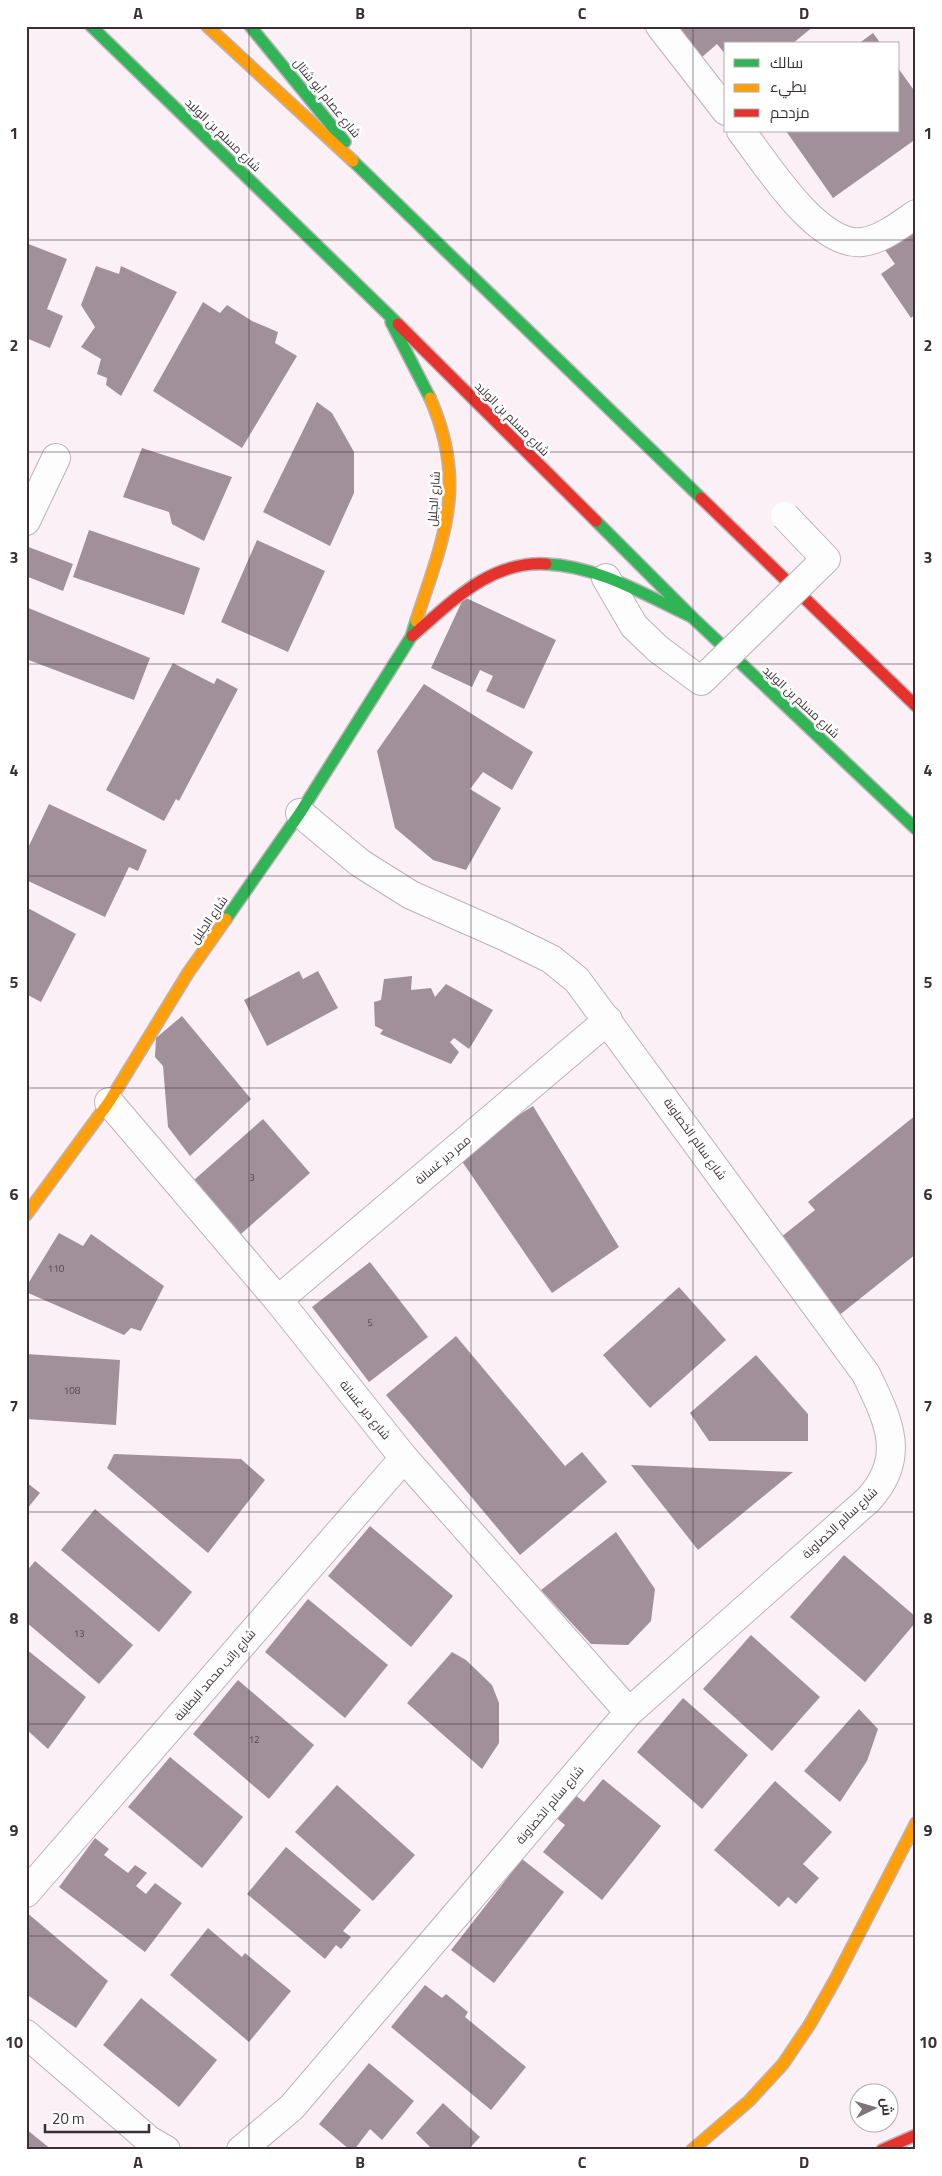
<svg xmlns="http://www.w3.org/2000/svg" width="942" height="2176" font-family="'Titillium Web',Cairo,sans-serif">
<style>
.building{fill:#a1909a}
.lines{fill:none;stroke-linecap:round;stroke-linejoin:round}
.street-casing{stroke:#bcb2b7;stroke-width:30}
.fast-casing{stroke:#bcb2b7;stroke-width:14}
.slow-casing{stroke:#bcb2b7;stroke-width:14}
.jam-casing{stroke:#bcb2b7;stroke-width:14}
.street{stroke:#fefdfe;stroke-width:28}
.fast{stroke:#30b455;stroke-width:11}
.slow{stroke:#ff9f0a;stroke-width:11}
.jam{stroke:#e5322d;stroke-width:11}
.street-bridge-casing{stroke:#bcb2b7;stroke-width:30;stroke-linecap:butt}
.street-bridge{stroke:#fefdfe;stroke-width:28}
.grid{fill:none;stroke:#3a2f35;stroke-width:1;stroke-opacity:0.55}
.labels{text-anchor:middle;stroke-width:5;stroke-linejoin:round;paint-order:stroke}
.number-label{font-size:10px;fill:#54474e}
.street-label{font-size:12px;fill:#3a2f35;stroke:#fff}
.neatline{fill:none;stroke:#3a2f35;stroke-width:2}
.grid-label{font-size:16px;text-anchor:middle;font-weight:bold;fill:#3a2f35}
</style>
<rect width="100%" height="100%" fill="#fbf0f6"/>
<g class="building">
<path d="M678 26H814L792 44H726V55L717 44 702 57Z"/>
<path d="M873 33 881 44H858Z"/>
<path d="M898 68 916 93V139L833 198 786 131H898Z"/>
<path d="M916 224V314L911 318 881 274 895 264 883 247Z"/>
<path d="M26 243 67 259 47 309 63 316 50 348 26 338Z"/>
<path d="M96 266 119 274 121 266 177 292 121 396 106 385 107 378 97 374 101 359 81 347 95 327 81 305Z"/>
<path d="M203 302 220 313 227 305 252 321 278 332 275 343 297 356 242 448 153 391Z"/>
<path d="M317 402 332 413 354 452V493L330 546 263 512Z"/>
<path d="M142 448 232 477 204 541 172 524 169 512 123 497Z"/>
<path d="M89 530 200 568 184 615 73 577Z"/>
<path d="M257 540 325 571 288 652 221 622Z"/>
<path d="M26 546 73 564 63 591 26 576Z"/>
<path d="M464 597 556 640 524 709 486 691 493 676 480 670 472 687 431 668Z"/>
<path d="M26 607 150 658 134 700 26 659Z"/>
<path d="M173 663 214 684 217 678 238 689 179 801 176 799 164 821 106 790Z"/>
<path d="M424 684 533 752 512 790 483 772 470 789 501 808 466 870 433 860 395 828 377 751Z"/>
<path d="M49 804 147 850 138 871 129 867 105 917 26 880V852Z"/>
<path d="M26 907 76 934 41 1002 26 994Z"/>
<path d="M299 971 303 979 318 971 338 1008 267 1046 244 1000Z"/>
<path d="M412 976 411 990 431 988 435 997 446 984 493 1010 469 1049 454 1038 450 1042 459 1052 451 1064 380 1034 383 1030 375 1026 374 1002 381 1000 384 979Z"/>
<path d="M182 1016 251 1099 190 1156 168 1127 163 1066 155 1057 156 1038Z"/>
<path d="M533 1106 619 1247 552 1293 457 1154Z"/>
<path d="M916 1115V1254L837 1317 776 1241 815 1210 808 1202Z"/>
<path d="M263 1119 310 1173 241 1234 194 1180Z"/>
<path d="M59 1233 83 1246 91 1234 164 1286 141 1331 131 1328 124 1335 26 1292V1287Z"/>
<path d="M370 1262 428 1337 369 1382 312 1307Z"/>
<path d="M679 1287 726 1340 650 1408 603 1355Z"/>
<path d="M456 1336 565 1466 582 1452 607 1482 520 1555 386 1395Z"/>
<path d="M26 1354 120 1360 116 1425 26 1419Z"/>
<path d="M756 1355 808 1414V1441H709L690 1413Z"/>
<path d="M114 1454 241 1459 265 1480 208 1553 107 1468Z"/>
<path d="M631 1465 793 1472 698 1550Z"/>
<path d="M26 1482 40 1493 26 1510Z"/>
<path d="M95 1509 192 1592 159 1632 61 1550Z"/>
<path d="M370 1526 453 1596 411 1647 328 1576Z"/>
<path d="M616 1532 655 1589 651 1621 628 1645 591 1644 541 1590Z"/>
<path d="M844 1555 916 1617V1622L865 1682 790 1617Z"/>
<path d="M35 1561 133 1645 99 1684 26 1622V1572Z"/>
<path d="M308 1599 388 1665 345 1718 265 1652Z"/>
<path d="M751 1635 820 1697 772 1751 703 1689Z"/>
<path d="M26 1649 86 1697 48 1749 26 1729Z"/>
<path d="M452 1652 466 1660 492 1685 499 1703V1743L482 1769 407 1703Z"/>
<path d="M238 1680 314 1745 269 1799 193 1734Z"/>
<path d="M683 1698 748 1755 702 1809 637 1752Z"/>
<path d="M859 1709 878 1729 867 1761 840 1802 804 1771Z"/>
<path d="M170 1757 243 1817 202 1868 128 1807Z"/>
<path d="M603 1779 661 1826 602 1900 543 1852 565 1825 550 1813 569 1790 584 1802Z"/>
<path d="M775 1781 832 1832 803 1864 819 1878 796 1904 788 1897 779 1907 714 1850Z"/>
<path d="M337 1785 415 1855 373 1901 295 1832Z"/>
<path d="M95 1838 109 1849 104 1855 128 1873 135 1865 147 1873 136 1886 146 1894 155 1883 182 1903 145 1952 59 1887Z"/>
<path d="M286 1847 361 1910 343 1931 351 1937 341 1949 336 1945 325 1959 247 1894Z"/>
<path d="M522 1859 564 1892 494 1983 451 1950Z"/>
<path d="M26 1912 108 1981 76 2028 26 1994Z"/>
<path d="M208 1928 242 1957 245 1953 291 1991 249 2042 170 1975Z"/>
<path d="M425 1985 442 1998 446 1994 468 2012 465 2017 526 2067 491 2110 391 2027Z"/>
<path d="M141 1998 217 2060 179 2107 103 2045Z"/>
<path d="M369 2063 414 2101 382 2140 370 2129 354 2150H350L319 2124Z"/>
<path d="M443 2103 480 2137 468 2150H433L416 2133Z"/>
<path d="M26 2129 52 2150H26Z"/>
</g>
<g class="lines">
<g class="street-casing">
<g id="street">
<path d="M660 26 726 111"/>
<path d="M741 131C766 163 817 247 862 242 881 240 900 225 916 214"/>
<path d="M26 521 56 458"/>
<path d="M606 578 634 626 658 649"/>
<path d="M109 1102 278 1300 404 1458 629 1712"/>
<path d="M278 1300 608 1020"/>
<path d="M26 1893 404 1458"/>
<path d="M26 2034 149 2140 166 2150"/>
<path d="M241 2150 292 2107 629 1712 868 1500C908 1457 888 1420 866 1374L577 980 551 959 504 936 411 895 360 863 300 813"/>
</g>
</g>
<g class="fast-casing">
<g id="fast">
<path d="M91 26 398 324"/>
<path d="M250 26 345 142"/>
<path d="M353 161 701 498"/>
<path d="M391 322 430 398"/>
<path d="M596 521 692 617 916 829"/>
<path d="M546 564C598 566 645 595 692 617"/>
<path d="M226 919 300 813 411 637 416 621"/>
</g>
</g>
<g class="slow-casing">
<g id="slow">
<path d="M207 26 353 161"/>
<path d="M416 621C444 537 468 484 430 398"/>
<path d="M26 1215 109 1102 188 973 226 919"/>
<path d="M692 2150 749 2101 783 2064 810 2024 835 1980 916 1823"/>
</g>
</g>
<g class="jam-casing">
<g id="jam">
<path d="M398 324 596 521"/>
<path d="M701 498 916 706"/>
<path d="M412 636C452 602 489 561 546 564"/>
<path d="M882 2150 916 2135"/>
</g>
</g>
<use href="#street" class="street"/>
<use href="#fast" class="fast"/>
<use href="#slow" class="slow"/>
<use href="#jam" class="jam"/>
<g class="street-bridge-casing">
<path id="street-bridge" d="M658 649 701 681 826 559 785 516"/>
</g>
<use href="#street-bridge" class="street-bridge"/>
</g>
<path class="grid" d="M249 26V2150M471 26V2150M693 26V2150M26 240H916M26 452H916M26 664H916M26 876H916M26 1088H916M26 1300H916M26 1512H916M26 1724H916M26 1936H916"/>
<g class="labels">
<g class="number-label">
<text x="252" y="1181">3</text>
<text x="56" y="1272">110</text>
<text x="370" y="1326">5</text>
<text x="72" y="1394">108</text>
<text x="79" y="1637">13</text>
<text x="254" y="1743">12</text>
</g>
<g class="street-label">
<text transform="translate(327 98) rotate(51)" y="4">شارع عصام أبو شتال</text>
<text transform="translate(223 135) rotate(44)" y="4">شارع مسلم بن الوليد</text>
<text transform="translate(512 419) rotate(45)" y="4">شارع مسلم بن الوليد</text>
<text transform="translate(434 499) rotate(-86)" y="4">شارع الجليل</text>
<text transform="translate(801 702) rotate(43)" y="4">شارع مسلم بن الوليد</text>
<text transform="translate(209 920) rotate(-55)" y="4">شارع الجليل</text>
<text transform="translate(695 1139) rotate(54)" y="4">شارع سالم الخصاونة</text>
<text transform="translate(443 1160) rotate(-40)" y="4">ممر دير غسانة</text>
<text transform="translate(365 1410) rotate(51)" y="4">شارع دير غسانة</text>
<text transform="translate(840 1523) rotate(-43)" y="4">شارع سالم الخصاونة</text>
<text transform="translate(215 1675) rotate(-49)" y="4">شارع راتب محمد البطاينة</text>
<text transform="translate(550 1805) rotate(-50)" y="4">شارع سالم الخصاونة</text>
</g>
</g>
<rect width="942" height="2176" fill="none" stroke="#ffffff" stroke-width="55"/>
<rect x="724" y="42" width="175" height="90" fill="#ffffff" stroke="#b0acae"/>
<rect x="734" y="59" width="25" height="8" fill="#30b455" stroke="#b0acae"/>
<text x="770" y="68" font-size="15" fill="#3a2f35">سالك</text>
<rect x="734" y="84" width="25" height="8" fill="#ff9f0a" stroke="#b0acae"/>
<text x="770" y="92" font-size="15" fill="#3a2f35">بطيء</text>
<rect x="734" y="109" width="25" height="8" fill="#e5322d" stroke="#b0acae"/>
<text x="770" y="118" font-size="15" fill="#3a2f35">مزدحم</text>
<g transform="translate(874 2108) rotate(85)"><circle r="24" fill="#ffffff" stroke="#b0acae"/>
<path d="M0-4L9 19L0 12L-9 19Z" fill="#7e7379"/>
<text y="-8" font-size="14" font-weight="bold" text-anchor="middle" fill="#3a2f35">ش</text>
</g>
<path d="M45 2124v8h104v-8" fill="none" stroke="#3a2f35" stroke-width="2.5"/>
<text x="52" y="2124" font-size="15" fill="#3a2f35" stroke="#ffffff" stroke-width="4" paint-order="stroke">20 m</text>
<rect x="28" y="28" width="886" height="2120" class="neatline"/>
<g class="grid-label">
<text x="138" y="19">A</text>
<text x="360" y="19">B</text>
<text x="582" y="19">C</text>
<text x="804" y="19">D</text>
<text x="14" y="139">1</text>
<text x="928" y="139">1</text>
<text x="14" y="351">2</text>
<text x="928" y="351">2</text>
<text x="14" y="563">3</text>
<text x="928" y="563">3</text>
<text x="14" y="776">4</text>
<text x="928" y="776">4</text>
<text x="14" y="988">5</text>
<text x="928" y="988">5</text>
<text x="14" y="1200">6</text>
<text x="928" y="1200">6</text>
<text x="14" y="1412">7</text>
<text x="928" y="1412">7</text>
<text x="14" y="1624">8</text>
<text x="928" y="1624">8</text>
<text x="14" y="1836">9</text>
<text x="928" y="1836">9</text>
<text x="14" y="2048">10</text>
<text x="928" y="2048">10</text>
<text x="138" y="2168">A</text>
<text x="360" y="2168">B</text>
<text x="582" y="2168">C</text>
<text x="804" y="2168">D</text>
</g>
</svg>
